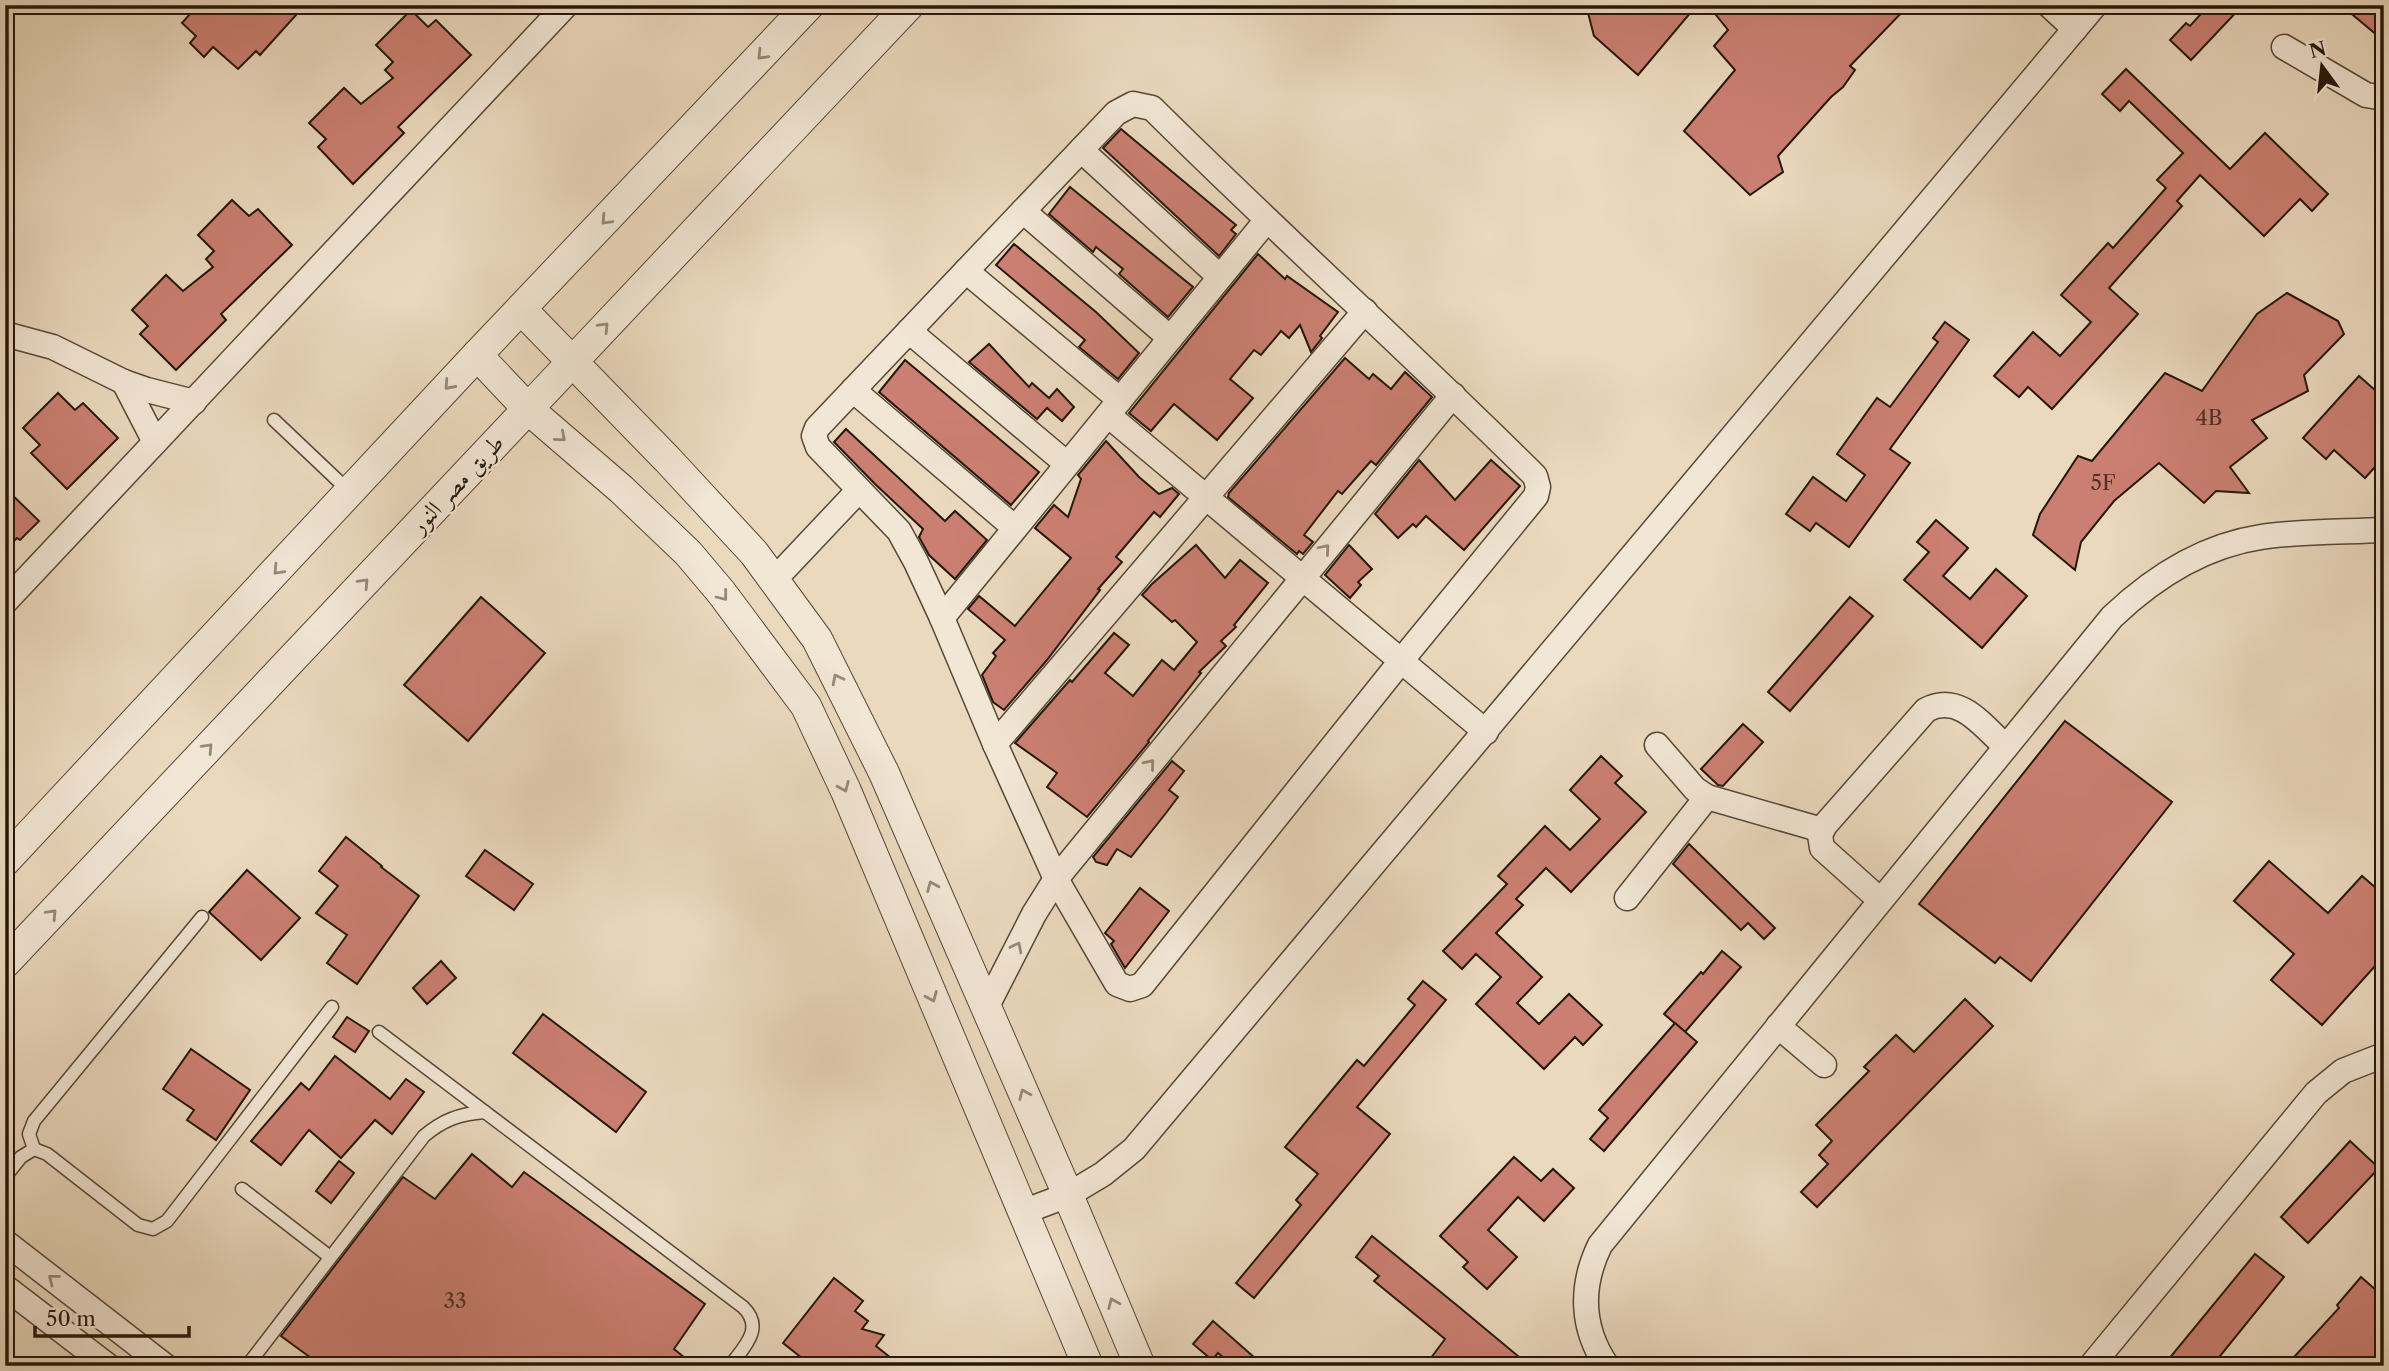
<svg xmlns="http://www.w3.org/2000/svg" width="2389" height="1371" font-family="'Libre Caslon Text',Amiri,serif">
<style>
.building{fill:#cb7f72;stroke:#25170b;stroke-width:2}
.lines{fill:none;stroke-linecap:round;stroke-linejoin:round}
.service-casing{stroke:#564838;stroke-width:15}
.minor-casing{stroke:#564838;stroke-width:27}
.tertiary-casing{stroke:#564838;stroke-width:32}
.service{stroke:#f2e6d5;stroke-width:12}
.minor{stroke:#f2e6d5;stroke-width:24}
.tertiary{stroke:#f2e6d5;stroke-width:30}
.oneway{stroke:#96897a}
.labels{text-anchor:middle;stroke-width:5;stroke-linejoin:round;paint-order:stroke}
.number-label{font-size:21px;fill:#4e3125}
.street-label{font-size:24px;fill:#25170b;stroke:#f2e6d5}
</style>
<rect width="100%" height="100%" fill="#ebd9be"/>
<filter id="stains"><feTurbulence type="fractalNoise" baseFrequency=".00286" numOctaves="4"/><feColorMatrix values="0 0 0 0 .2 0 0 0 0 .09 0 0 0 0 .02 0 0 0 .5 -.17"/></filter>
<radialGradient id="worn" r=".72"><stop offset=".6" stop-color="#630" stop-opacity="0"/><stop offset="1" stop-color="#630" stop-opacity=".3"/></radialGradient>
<g class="building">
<path d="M198 5H305L260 55 256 51 238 69 213 47 204 57 190 43 196 36 182 23Z"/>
<path d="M1586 5H1697L1638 75 1594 36Z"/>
<path d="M1708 5H1909L1850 66 1855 70 1843 87 1831 97 1778 156 1783 172 1750 195 1684 131 1735 70 1714 46 1728 30Z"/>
<path d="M2209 5H2243L2191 60 2170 40 2186 23 2190 26Z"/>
<path d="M2341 5H2384V41Z"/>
<path d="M411 10 428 27 436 20 471 55 398 127 404 133 353 184 318 147 326 139 309 123 344 88 361 104 393 78 385 70 393 62 376 45Z"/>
<path d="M2126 69 2230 169 2265 133 2328 194 2312 211 2300 199 2264 236 2200 175 2177 201 2182 206 2109 288 2138 314 2052 409 2028 387 2019 397 1994 376 2033 332 2060 356 2091 322 2061 295 2108 243 2113 248 2166 188 2157 180 2183 153 2129 101 2120 111 2102 94Z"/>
<path d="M1121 129 1236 225 1231 230 1236 234 1219 256 1103 148Z"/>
<path d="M1070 187 1193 287 1168 317 1119 274 1123 269 1096 247 1093 252 1049 214Z"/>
<path d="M232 200 249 216 258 209 292 245 221 314 226 320 176 370 140 334 148 326 132 310 166 275 183 291 213 267 206 259 214 251 198 235Z"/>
<path d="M1014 244 1096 312 1139 353 1118 379 1079 347 1085 340 996 265Z"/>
<path d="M1258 254 1285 279 1287 276 1338 312 1320 336 1322 338 1311 352 1300 325 1289 338 1281 331 1261 355 1254 350 1230 379 1253 398 1217 440 1174 404 1151 431 1129 413Z"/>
<path d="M2287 293 2338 321 2344 334 2304 375 2308 391 2252 420 2267 438 2230 467 2249 493 2216 491 2204 503 2159 463 2114 501 2081 542 2075 570 2033 535 2040 514 2078 456 2092 461 2165 373 2202 391 2257 314Z"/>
<path d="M1945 322 1969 340 1890 449 1910 463 1849 547 1816 523 1810 531 1786 514 1813 477 1846 501 1865 475 1837 454 1877 398 1890 407 1938 342 1933 338Z"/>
<path d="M989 344 1029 387 1032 383 1049 398 1057 389 1074 407 1062 421 1047 408 1037 419 969 362Z"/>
<path d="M1345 358 1369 379 1373 374 1391 389 1405 372 1432 397 1376 465 1371 461 1342 494 1338 491 1304 535 1313 542 1303 554 1299 551 1297 554 1228 497 1229 493Z"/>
<path d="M905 360 1039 472 1011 505 879 392Z"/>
<path d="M2359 376 2384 398V457L2365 478 2334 450 2326 459 2303 438Z"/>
<path d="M58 393 75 410 83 403 118 438 67 489 31 453 40 445 23 428Z"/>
<path d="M846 429 945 521 955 511 987 540 955 579 929 555 919 537 923 529 875 484 834 442Z"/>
<path d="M1106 441 1139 477 1159 494 1172 488 1179 494 1160 517 1154 512 1116 557 1122 562 1098 589 1100 590 1047 660 1004 710 993 702 982 675 996 656 993 653 1005 640 968 609 979 596 1015 626 1071 558 1035 528 1054 505 1068 517 1081 479 1078 475Z"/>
<path d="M1419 460 1455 500 1491 460 1520 486 1464 550 1426 516 1416 527 1413 524 1398 538 1375 514Z"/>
<path d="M5 488 39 521 20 540 17 538 5 550Z"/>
<path d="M1936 520 1968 548 1943 576 1970 599 1996 569 2027 596 1982 648 1904 580 1929 552 1917 542Z"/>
<path d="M1196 545 1225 578 1240 560 1268 583 1234 625 1236 627 1221 641 1226 646 1199 672 1201 673 1148 741 1149 742 1087 817 1047 787 1057 773 1015 743 1070 680 1072 682 1114 633 1129 645 1105 673 1133 696 1162 660 1174 670 1197 642 1175 620 1172 622 1142 595 1152 584Z"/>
<path d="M1349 545 1372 569 1358 582 1361 585 1350 598 1325 575Z"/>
<path d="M481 597 545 653 468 741 404 685Z"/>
<path d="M1850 597 1873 616 1790 711 1768 692Z"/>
<path d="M2065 721 2172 802 2031 981 2000 957 1995 963 1919 904Z"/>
<path d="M1743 724 1763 742 1723 786 1718 785 1701 769Z"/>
<path d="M1601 756 1622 776 1615 783 1646 812 1571 892 1546 868 1516 899 1523 905 1496 933 1542 977 1517 1003 1539 1024 1569 994 1602 1025 1583 1045 1575 1037 1544 1069 1476 1004 1501 977 1476 954 1462 969 1443 951 1507 884 1498 876 1545 826 1570 850 1600 819 1570 790Z"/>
<path d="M1172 761 1184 771 1169 790 1178 797 1166 813 1131 857 1117 849 1107 865 1096 862 1093 857Z"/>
<path d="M346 837 382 866 381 867 419 896 357 984 327 963 347 935 316 913 338 886 319 871Z"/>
<path d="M1689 844 1775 928 1764 939 1748 923 1741 930 1673 864Z"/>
<path d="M485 850 533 884 514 910 466 876Z"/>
<path d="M2269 861 2328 913 2362 876 2384 895V956L2322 1025 2271 980 2294 954 2234 901Z"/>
<path d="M247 870 300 918 261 960 209 912Z"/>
<path d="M1140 888 1169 911 1125 968 1111 944 1114 941 1105 933Z"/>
<path d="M1722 951 1741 967 1685 1032 1664 1014 1701 972 1703 974Z"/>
<path d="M441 961 456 978 427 1004 413 988Z"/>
<path d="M1423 981 1446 1000 1357 1107 1390 1134 1254 1298 1236 1283 1301 1205 1296 1200 1318 1174 1285 1147 1357 1060 1364 1066 1415 1005 1408 999Z"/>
<path d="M1965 999 1993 1026 1817 1207 1801 1192 1828 1164 1819 1155 1832 1141 1816 1125 1869 1071 1864 1067 1896 1035 1914 1052Z"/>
<path d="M543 1014 646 1092 616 1132 513 1053Z"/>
<path d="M347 1017 369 1031 355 1052 333 1037Z"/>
<path d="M1675 1023 1697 1042 1604 1151 1590 1139 1608 1118 1599 1110Z"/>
<path d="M191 1049 250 1090 216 1140 187 1120 194 1110 163 1089Z"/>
<path d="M335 1056 390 1099 406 1079 424 1092 392 1134 375 1120 341 1158 309 1130 281 1165 251 1141 301 1083 309 1090Z"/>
<path d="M2350 1141 2379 1168 2308 1243 2281 1217Z"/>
<path d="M472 1154 512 1187 524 1172 705 1304 674 1349 695 1366H322L281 1336 403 1177 435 1199Z"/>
<path d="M1514 1157 1541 1181 1553 1169 1574 1188 1544 1221 1518 1197 1488 1230 1517 1257 1487 1289 1463 1267 1468 1262 1440 1236Z"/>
<path d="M339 1161 354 1173 331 1203 316 1191Z"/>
<path d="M1372 1236 1459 1307 1530 1366H1425L1445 1339 1374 1281 1379 1276 1356 1257Z"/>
<path d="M2255 1254 2284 1277 2212 1366H2163Z"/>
<path d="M2361 1277 2384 1297V1366H2306L2295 1356 2339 1308 2337 1305Z"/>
<path d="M834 1278 863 1301 855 1311 868 1321 862 1329 884 1335 876 1346 901 1366H812L783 1343Z"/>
<path d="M1213 1321 1264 1366H1233L1218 1353 1212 1360 1193 1344Z"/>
</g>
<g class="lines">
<g class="service-casing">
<g id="service">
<path d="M274 420 350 492"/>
<path d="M379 1032 743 1307C765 1328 744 1347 730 1366"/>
<path d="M34 1149 29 1134 34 1121 202 917"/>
<path d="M5 1177 21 1157 34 1149 47 1154 138 1225 153 1229 167 1221 332 1007"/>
<path d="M242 1189 330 1257"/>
<path d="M247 1366 424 1136C443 1120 459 1114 485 1112"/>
</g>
</g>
<g class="minor-casing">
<g id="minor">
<path d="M2049 5 2075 29"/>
<path d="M2284 47 2366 95 2384 98"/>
<path d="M1133 104 1152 108C1278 233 1410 352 1535 476L1538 487 1536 496 1401 661 1142 985 1130 989 1117 984 1056 879 995 744 942 618 916 562 899 531 818 447 814 436 817 428 1116 113Z"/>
<path d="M1081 150 1220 277"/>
<path d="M1023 211 1170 338"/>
<path d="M966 271 1120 400"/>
<path d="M909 331 1067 464"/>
<path d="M5 334 53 347 124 382 147 390 194 402"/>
<path d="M124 382 155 442"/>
<path d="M853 390 1015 528"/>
<path d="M1108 415 1486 732"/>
<path d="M774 580 859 490"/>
<path d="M5 602 566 5"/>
<path d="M942 618 1266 221"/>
<path d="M995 744 1365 311"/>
<path d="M1657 745 1695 789 1707 797 1822 830"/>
<path d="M1627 898 1707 797"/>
<path d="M1880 900 1822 848 1820 835 1825 825 1926 710C1959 692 1983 726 2006 747"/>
<path d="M986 1008 1034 914 1056 879 1453 395"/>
<path d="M1778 1026 1824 1065"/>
<path d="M1023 1212 1068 1195 1103 1174 1134 1149 2095 5"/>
<path d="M5 1242 165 1366"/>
<path d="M5 1287 108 1366"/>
<path d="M1607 1366C1581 1328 1580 1286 1600 1245L2112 617C2154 577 2202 546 2261 537 2301 531 2343 532 2384 530"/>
<path d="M2091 1366 2316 1093 2343 1071 2384 1055"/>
</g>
</g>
<g class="tertiary-casing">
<g id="tertiary">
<path d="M522 310 667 459 754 553 817 639 884 773 1068 1195 1140 1366"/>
<path d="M477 355 528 409 621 489 688 553 721 592 806 706 846 791 1088 1366"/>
<path d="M5 861 477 355 809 5"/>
<path d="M5 963 909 5"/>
</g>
</g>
<use href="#service" class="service"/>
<use href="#minor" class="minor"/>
<use href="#tertiary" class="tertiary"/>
</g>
<defs><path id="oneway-chevron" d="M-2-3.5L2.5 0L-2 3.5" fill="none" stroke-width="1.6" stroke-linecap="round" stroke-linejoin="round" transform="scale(1.75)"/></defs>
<g class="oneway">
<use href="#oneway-chevron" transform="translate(762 55) rotate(133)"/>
<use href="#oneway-chevron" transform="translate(606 220) rotate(133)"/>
<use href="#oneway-chevron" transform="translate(604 327) rotate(-47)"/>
<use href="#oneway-chevron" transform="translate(449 385) rotate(132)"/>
<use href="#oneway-chevron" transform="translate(561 437) rotate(41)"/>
<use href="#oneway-chevron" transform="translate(1325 549) rotate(-50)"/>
<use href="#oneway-chevron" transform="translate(278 570) rotate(133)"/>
<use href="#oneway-chevron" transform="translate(364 583) rotate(-47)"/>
<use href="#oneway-chevron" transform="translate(723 596) rotate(52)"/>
<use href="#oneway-chevron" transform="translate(837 679) rotate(-117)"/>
<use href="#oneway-chevron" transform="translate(208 748) rotate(-47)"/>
<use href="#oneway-chevron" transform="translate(1150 764) rotate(-51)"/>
<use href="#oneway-chevron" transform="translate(844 787) rotate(66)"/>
<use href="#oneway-chevron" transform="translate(932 886) rotate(-113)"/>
<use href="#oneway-chevron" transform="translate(52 914) rotate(-47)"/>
<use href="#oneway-chevron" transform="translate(1017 947) rotate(-63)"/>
<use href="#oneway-chevron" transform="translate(932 997) rotate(67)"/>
<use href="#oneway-chevron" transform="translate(1024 1094) rotate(-114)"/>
<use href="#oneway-chevron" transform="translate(53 1279) rotate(-142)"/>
<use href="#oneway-chevron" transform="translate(1113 1303) rotate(-113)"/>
</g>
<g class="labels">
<g class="number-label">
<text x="2209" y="425">4B</text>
<text x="2103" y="490">5F</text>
<text x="455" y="1308">33</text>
</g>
<g class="street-label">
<text transform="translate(457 484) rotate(-47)" y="8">طريق مصر النور</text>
</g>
</g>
<rect width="2389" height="1371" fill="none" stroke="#ebd9be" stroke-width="28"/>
<rect x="7" y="7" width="2375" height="1357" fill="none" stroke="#25170b" stroke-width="3.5"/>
<rect x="14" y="14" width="2361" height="1343" fill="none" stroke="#25170b" stroke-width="2"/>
<g transform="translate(2322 66) rotate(345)" stroke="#f2e6d5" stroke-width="5" paint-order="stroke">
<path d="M0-5L12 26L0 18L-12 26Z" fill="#25170b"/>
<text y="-10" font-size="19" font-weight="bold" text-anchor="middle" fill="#25170b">N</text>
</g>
<path d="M35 1326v10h154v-10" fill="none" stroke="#25170b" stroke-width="3.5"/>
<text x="46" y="1326" font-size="21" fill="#25170b" stroke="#f2e6d5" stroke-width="5" paint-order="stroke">50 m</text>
<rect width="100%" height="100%" filter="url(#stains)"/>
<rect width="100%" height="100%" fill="url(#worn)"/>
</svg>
